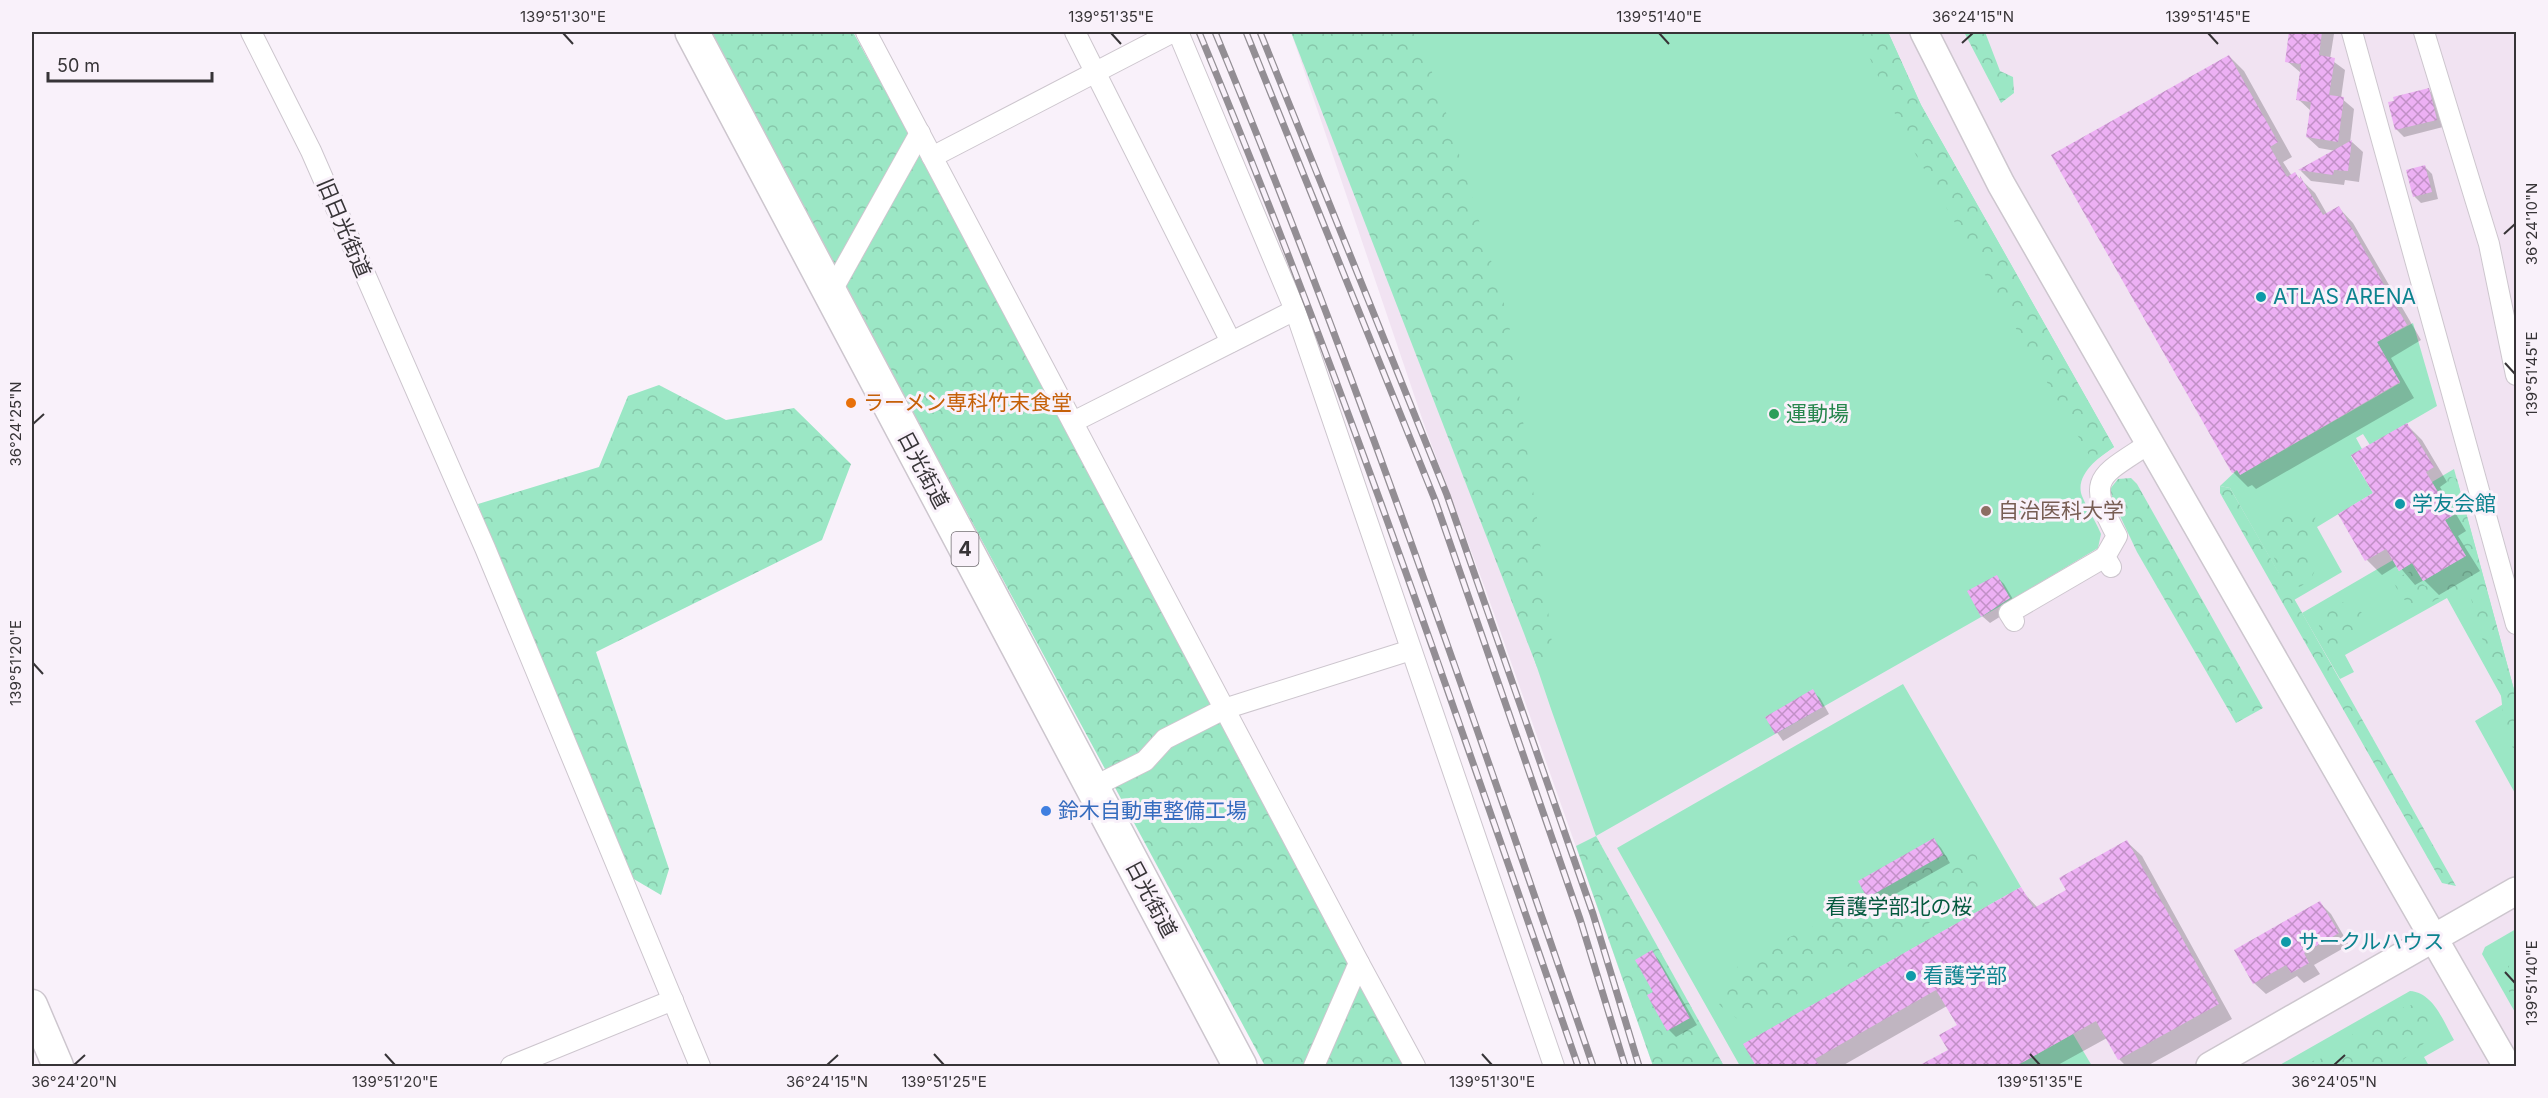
<svg xmlns="http://www.w3.org/2000/svg" width="2548" height="1098" font-family="Inter,'Noto Sans JP',sans-serif">
<style>
.built{fill:#f1e3f2}
.grass{fill:#9be7c5}
.forest{fill:url(#forest-crowns)}
.shadow{fill:#0003}
.building{fill:url(#building-cross-hatch)}
.lines{fill:none;stroke-linecap:round;stroke-linejoin:round}
.street-casing{stroke:#cdc6ce;stroke-width:22}
.secondary-casing{stroke:#cdc6ce;stroke-width:30}
.primary-casing{stroke:#cdc6ce;stroke-width:33}
.highway-casing{stroke:#cdc6ce;stroke-width:36}
.street{stroke:#fff;stroke-width:20}
.secondary{stroke:#fff;stroke-width:27}
.primary{stroke:#fff;stroke-width:30}
.highway{stroke:#fff;stroke-width:33}
.rail-casing{stroke:#938e94;stroke-width:7}
.rail{stroke:#f9f1fa;stroke-width:4.5;stroke-dasharray:14;stroke-linecap:butt}
.ticks{fill:none;stroke:#373437;stroke-width:2}
.culture-dot{fill:#0f9aa8;stroke:#f9f1fa;stroke-width:2}
.food-dot{fill:#e8710a;stroke:#f9f1fa;stroke-width:2}
.leisure-dot{fill:#2e9e5b;stroke:#f9f1fa;stroke-width:2}
.education-dot{fill:#8d6e63;stroke:#f9f1fa;stroke-width:2}
.shop-dot{fill:#3f7fe0;stroke:#f9f1fa;stroke-width:2}
.labels{text-anchor:middle;stroke-width:6;stroke-linejoin:round;paint-order:stroke}
.shield{fill:#f9f1fa;stroke:#716d72;stroke-width:1.5}
.shield-label{font-size:20px;font-weight:bold;fill:#373437}
.street-label{font-size:21px;fill:#373437;stroke:#f9f1fa}
.culture-label{font-size:21px;fill:#0d838f;stroke:#f9f1fa;text-anchor:start}
.food-label{font-size:21px;fill:#c56008;stroke:#f9f1fa;text-anchor:start}
.leisure-label{font-size:21px;fill:#27864d;stroke:#f9f1fa;text-anchor:start}
.education-label{font-size:21px;fill:#785e54;stroke:#f9f1fa;text-anchor:start}
.shop-label{font-size:21px;fill:#366cbe;stroke:#f9f1fa;text-anchor:start}
.park-label{font-size:21px;fill:#055a3f;stroke:#f9f1fa}
.neatline{fill:none;stroke:#373437;stroke-width:2}
.ticks-label{font-size:15px;text-anchor:middle;fill:#373437}
</style>
<defs>
<pattern id="forest-crowns" width="20" height="18" patternUnits="userSpaceOnUse" patternTransform="scale(1.5)"><rect width="20" height="18" fill="#9be7c5"/><path d="M2 6a3 3 0 1 1 6 0M12 15a3 3 0 1 1 6 0" fill="none" stroke="#86c7aa"/></pattern>
<pattern id="building-cross-hatch" width="8" height="8" patternUnits="userSpaceOnUse" patternTransform="scale(1.5)"><rect width="8" height="8" fill="#edb0f4"/><path d="M0 0l8 8M0 8l8-8" fill="none" stroke="#c190c6"/></pattern>
</defs>
<rect width="100%" height="100%" fill="#f9f1fa"/>
<path class="built" d="M1291 32H2516V1066H1653L1486 591 1426 430Z"/>
<g class="grass">
<path d="M1294 32H1888L1921 105 2114 447C2100 456 2074 475 2082 496 2087 509 2096 521 2101 534L2098 548 2011 600 1596 836 1551 709 1441 381Z"/>
<path d="M2413 323 2437 406 2370 445 2363 434 2356 438 2362 449 2351 456 2373 493 2317 527 2342 572 2294 600 2230 488 2220 486 2237 470 2240 475 2400 383 2377 342Z"/>
<path d="M2454 469 2516 697V795L2475 721 2505 703 2447 598 2345 655 2354 672 2340 679 2302 613 2393 560 2399 571 2412 563 2423 581 2465 556 2445 520 2452 515 2432 482Z"/>
<path d="M1903 684 2021 887 1744 1044 1756 1066H1740L1617 848Z"/>
<path d="M2516 929V1014L2482 954 2485 947Z"/>
<path d="M2410 991C2434 993 2443 1021 2454 1040L2424 1057 2429 1066H2278Z"/>
<path d="M2073 1034 2092 1066H2016Z"/>
</g>
<g class="forest">
<path d="M708 32H853L1426 1066H1265Z"/>
<path d="M1291 32H1418L1450 124 1508 317 1537 518 1553 652 1537 667Z"/>
<path d="M1858 32H1888L1921 105 2114 447 2093 462 1905 136Z"/>
<path d="M1964 32H1985L2000 71 2013 77 2014 93 2001 103Z"/>
<path d="M659 385 726 420 794 408 851 464 822 540 596 652 669 869 661 895 627 875 503 580 478 504 599 467 628 396Z"/>
<path d="M2444 475 2457 479 2516 697V759L2503 714 2500 686 2482 638 2469 591C2434 587 2418 633 2394 583L2399 577 2411 571 2425 586 2458 570 2469 558 2457 529 2455 517 2443 496Z"/>
<path d="M2131 478 2137 484 2263 708 2236 723 2137 552 2113 501 2110 489 2118 479Z"/>
<path d="M2220 486 2230 488 2279 573 2265 530 2273 514 2304 509 2316 514C2313 531 2307 552 2316 568L2311 579 2300 587 2283 579 2456 886 2442 883 2220 493Z"/>
<path d="M2337 601C2353 605 2366 610 2367 627L2353 644 2342 653C2323 644 2319 632 2317 613Z"/>
<path d="M1596 836 1724 1066H1653L1576 846Z"/>
<path d="M1960 848 1975 851 1986 886 1963 905 1937 917 1922 928 1889 941 1859 969 1836 964 1817 992 1800 991 1780 1015 1757 1013 1743 1023 1719 1005 1738 966 1764 956 1784 940 1808 928 1824 924 1835 910 1856 909 1881 881 1920 873 1931 854Z"/>
<path d="M2516 964V998L2509 992 2508 966Z"/>
<path d="M2411 1005 2430 1018 2427 1041 2395 1066H2296L2336 1054 2358 1028 2388 1013Z"/>
</g>
<g class="shadow">
<path d="M2284 32H2331L2334 34 2330 59 2345 70 2341 98 2354 109 2350 143 2352 142 2363 152 2359 182 2345 180 2344 185 2311 181 2301 171 2336 151 2319 148 2307 137 2311 111 2298 99 2301 73 2287 61 2290 35Z"/>
<path d="M2229 56 2244 71 2292 157 2283 162 2292 176 2295 174 2315 193 2327 214 2339 208 2353 223 2421 340 2391 358 2414 398 2256 489 2252 485 2248 487 2233 472Z"/>
<path d="M2428 89 2435 97 2443 127 2404 137 2396 129Z"/>
<path d="M2425 167 2432 174 2438 199 2421 203 2414 196Z"/>
<path d="M2407 425 2422 440 2447 482 2440 487 2466 531 2458 536 2480 571 2439 595 2424 580 2415 585 2398 565 2382 575 2367 560 2375 494Z"/>
<path d="M1997 577 2004 584 2017 606 1990 623 1982 616Z"/>
<path d="M1812 691 1820 698 1829 714 1783 741 1767 718Z"/>
<path d="M1934 840 1941 848 1950 863 1876 905 1868 897Z"/>
<path d="M2127 842 2142 856 2232 1019 2147 1066H2126L2119 1059 2107 1038 2056 1066H1921L1950 1050 1959 1026 1947 1006 1842 1066H1758L1745 1045 2020 889 2038 908 2068 891Z"/>
<path d="M2320 903 2331 914 2349 945 2314 965 2320 974 2304 983 2297 976 2266 994 2254 983 2236 951Z"/>
<path d="M1652 952 1659 960 1697 1025 1676 1037 1669 1030 1655 992Z"/>
</g>
<g class="building">
<path d="M2289 32H2322L2319 55 2335 58 2329 95 2344 97 2338 142 2306 137 2311 102 2296 100 2301 64 2285 62Z"/>
<path d="M2229 55 2278 142 2270 147 2287 177 2295 172 2300 180V176L2323 215 2339 206 2407 325 2377 342 2400 382 2240 475 2237 470 2232 473 2051 155Z"/>
<path d="M2429 88 2437 120 2395 130 2388 102 2394 101 2393 97Z"/>
<path d="M2352 140 2348 171 2334 170 2333 175 2298 170Z"/>
<path d="M2425 165 2432 192 2413 197 2406 170Z"/>
<path d="M2407 423 2434 467 2426 472 2452 516 2445 520 2466 556 2423 581 2412 563 2399 571 2386 549 2365 561 2338 514 2373 493 2351 455Z"/>
<path d="M1997 575 2010 598 1981 617 1967 591Z"/>
<path d="M1813 689 1823 707 1775 734 1765 717Z"/>
<path d="M1934 838 1943 855 1867 898 1858 881Z"/>
<path d="M2127 840 2219 1004 2118 1060 2096 1021 2016 1066H1918L1948 1050 1939 1035 1957 1025 1936 990 1815 1059 1820 1066H1756L1743 1044 2021 887 2034 908 2066 890 2059 878Z"/>
<path d="M2320 901 2339 933 2304 953 2309 963 2291 973 2286 965 2253 984 2234 950Z"/>
<path d="M1652 950 1690 1018 1667 1031 1647 995 1653 992 1635 960Z"/>
</g>
<g class="lines">
<g class="street-casing">
<g id="street">
<path d="M251 32 311 151 485 548 700 1066"/>
<path d="M866 32 1359 963 1314 1066"/>
<path d="M1075 32 1231 342"/>
<path d="M1178 32 1295 310 1554 1066"/>
<path d="M2352 32 2516 624"/>
<path d="M2424 32 2489 244 2516 375"/>
<path d="M932 157 1173 32"/>
<path d="M830 294 920 133"/>
<path d="M1073 422 1295 310"/>
<path d="M2111 567 2105 557 2117 536C2085 477 2099 477 2150 443"/>
<path d="M2014 621 2009 613 2105 557"/>
<path d="M1091 788 1145 761 1165 739 1224 709 1411 650"/>
<path d="M1359 963 1415 1066"/>
<path d="M511 1066 673 1000"/>
</g>
</g>
<g class="secondary-casing">
<g id="secondary">
<path d="M1924 32 2001 184 2507 1066"/>
<path d="M2210 1066 2516 891"/>
</g>
</g>
<g class="primary-casing">
<path id="primary" d="M32 1005 58 1066"/>
</g>
<g class="highway-casing">
<path id="highway" d="M692 32 1240 1066"/>
</g>
<use href="#street" class="street"/>
<use href="#secondary" class="secondary"/>
<use href="#primary" class="primary"/>
<use href="#highway" class="highway"/>
<g class="rail-casing">
<g id="rail">
<path d="M1199 32C1340 371 1458 719 1578 1066"/>
<path d="M1215 32C1356 371 1474 719 1593 1066"/>
<path d="M1246 32 1435 500 1580 919 1625 1066"/>
<path d="M1260 32 1447 495 1593 914 1639 1066"/>
</g>
</g>
<use href="#rail" class="rail"/>
</g>
<path class="ticks" d="M563 33 573 44M1111 33 1121 44M1659 33 1669 44M2208 33 2218 44M1962 43 1973 33M2504 234 2515 224M2505 363 2515 374M33 424 44 414M33 663 43 674M2505 972 2515 983M385 1054 395 1065M934 1054 944 1065M1482 1054 1492 1065M2030 1054 2040 1065M74 1065 85 1055M827 1065 838 1055M2334 1065 2345 1055"/>
<g class="culture-dot">
<circle cx="2261" cy="297" r="6"/>
<circle cx="2400" cy="504" r="6"/>
<circle cx="2286" cy="942" r="6"/>
<circle cx="1911" cy="976" r="6"/>
</g>
<circle class="food-dot" cx="851" cy="403" r="6"/>
<circle class="leisure-dot" cx="1774" cy="414" r="6"/>
<circle class="education-dot" cx="1986" cy="511" r="6"/>
<circle class="shop-dot" cx="1046" cy="811" r="6"/>
<g class="labels">
<rect class="shield" x="951.5" y="532" width="27" height="34" rx="4.5"/>
<g class="shield-label">
<text x="965" y="556">4</text>
</g>
<g class="street-label">
<text transform="translate(344 228) rotate(67)" y="7">旧日光街道</text>
<text transform="translate(923 470) rotate(62)" y="7">日光街道</text>
<text transform="translate(1151 899) rotate(62)" y="7">日光街道</text>
</g>
<g class="culture-label">
<text x="2273" y="304">ATLAS ARENA</text>
<text x="2412" y="511">学友会館</text>
<text x="2298" y="949">サークルハウス</text>
<text x="1923" y="983">看護学部</text>
</g>
<g class="food-label">
<text x="863" y="410">ラーメン専科竹末食堂</text>
</g>
<g class="leisure-label">
<text x="1786" y="421">運動場</text>
</g>
<g class="education-label">
<text x="1998" y="518">自治医科大学</text>
</g>
<g class="shop-label">
<text x="1058" y="818">鈴木自動車整備工場</text>
</g>
<g class="park-label">
<text x="1899" y="914">看護学部北の桜</text>
</g>
</g>
<rect width="2548" height="1098" fill="none" stroke="#f9f1fa" stroke-width="66"/>
<path d="M48 72v9h164v-9" fill="none" stroke="#373437" stroke-width="3"/>
<text x="57" y="72" font-size="18" fill="#373437" stroke="#f9f1fa" stroke-width="4.5" paint-order="stroke">50 m</text>
<rect x="33" y="33" width="2482" height="1032" class="neatline"/>
<g class="ticks-label">
<text x="563" y="22">139°51'30"E</text>
<text x="1111" y="22">139°51'35"E</text>
<text x="1659" y="22">139°51'40"E</text>
<text x="1973" y="22">36°24'15"N</text>
<text x="2208" y="22">139°51'45"E</text>
<text transform="translate(2532 224) rotate(-90)" y="5">36°24'10"N</text>
<text transform="translate(2532 374) rotate(-90)" y="5">139°51'45"E</text>
<text transform="translate(16 424) rotate(-90)" y="5">36°24'25"N</text>
<text transform="translate(16 663) rotate(-90)" y="5">139°51'20"E</text>
<text transform="translate(2532 983) rotate(-90)" y="5">139°51'40"E</text>
<text x="74" y="1087">36°24'20"N</text>
<text x="395" y="1087">139°51'20"E</text>
<text x="827" y="1087">36°24'15"N</text>
<text x="944" y="1087">139°51'25"E</text>
<text x="1492" y="1087">139°51'30"E</text>
<text x="2040" y="1087">139°51'35"E</text>
<text x="2334" y="1087">36°24'05"N</text>
</g>
</svg>
